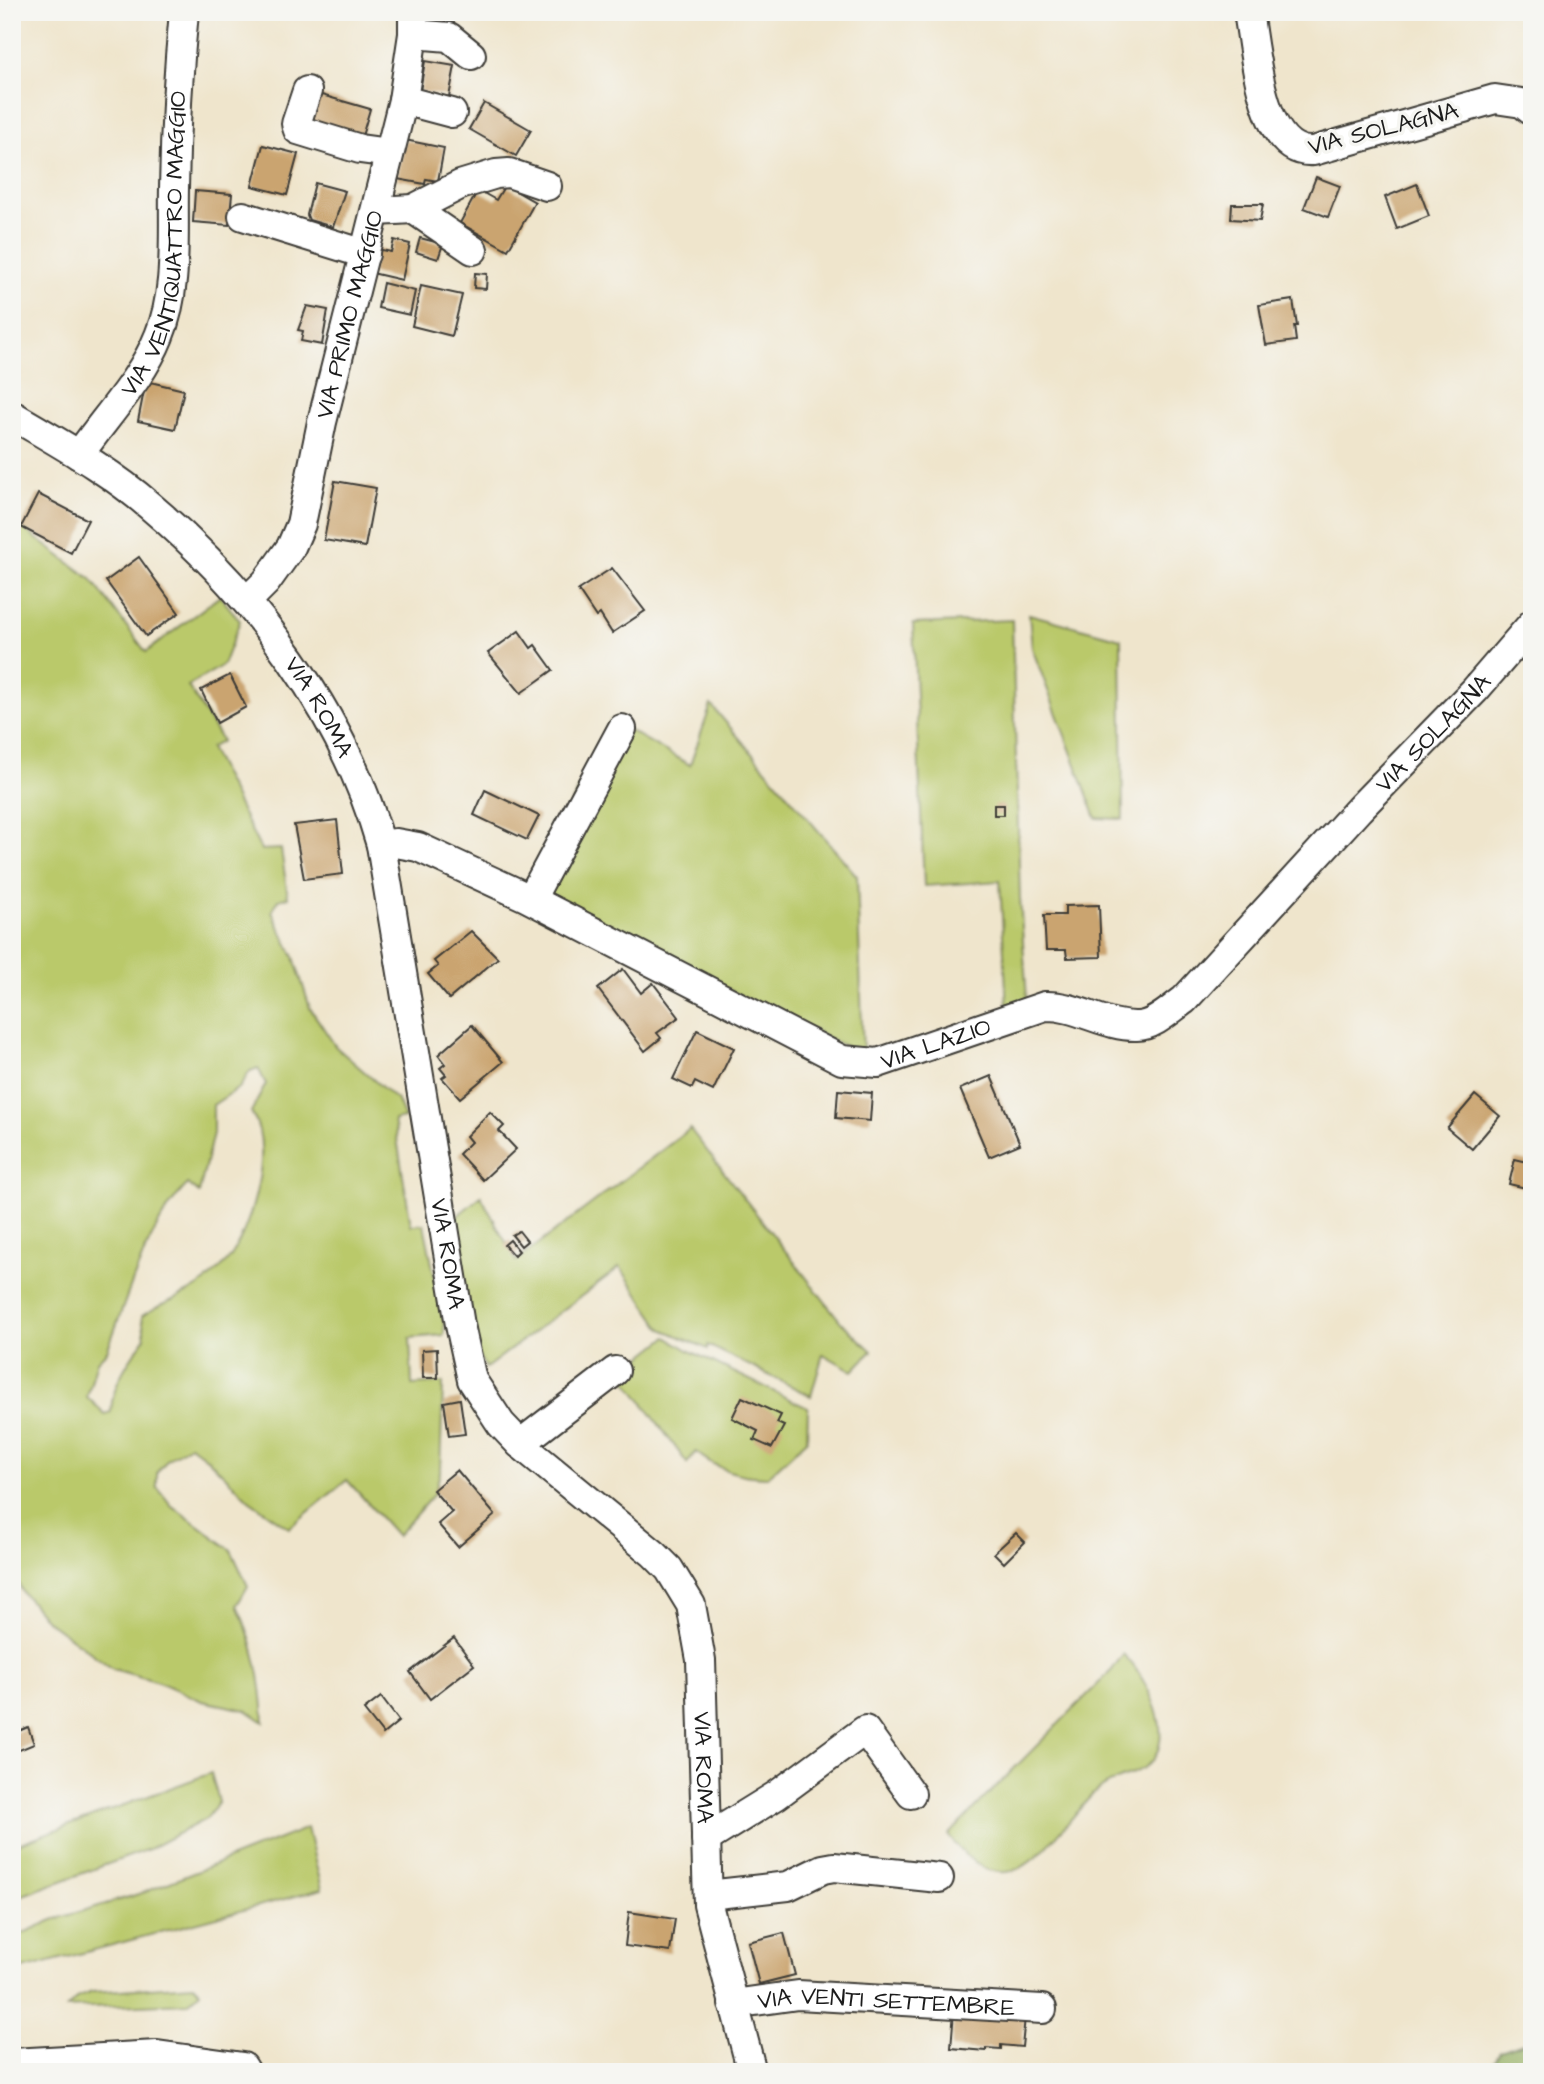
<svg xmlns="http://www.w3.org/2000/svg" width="1544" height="2084" font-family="'Architects Daughter',sans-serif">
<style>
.green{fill:#bac96b;stroke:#6b7244;stroke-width:2;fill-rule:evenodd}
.forest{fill:#93ad5f;stroke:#58643e;stroke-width:2}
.building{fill:#caa470}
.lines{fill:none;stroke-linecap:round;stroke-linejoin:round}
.minor-casing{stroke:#3c3a36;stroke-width:32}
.minor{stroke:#fff;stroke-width:28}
.labels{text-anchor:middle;stroke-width:7;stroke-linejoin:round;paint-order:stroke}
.street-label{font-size:24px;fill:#1c1c1c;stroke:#f6f6f2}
</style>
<rect width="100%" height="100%" fill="#f6f6f2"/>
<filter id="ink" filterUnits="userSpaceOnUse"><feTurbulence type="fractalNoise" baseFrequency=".0143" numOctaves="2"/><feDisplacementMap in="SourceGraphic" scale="14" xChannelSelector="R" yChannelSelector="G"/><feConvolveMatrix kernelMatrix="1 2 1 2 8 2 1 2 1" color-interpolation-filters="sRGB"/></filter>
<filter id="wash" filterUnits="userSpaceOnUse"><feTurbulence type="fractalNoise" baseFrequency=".00686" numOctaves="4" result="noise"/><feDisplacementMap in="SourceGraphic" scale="28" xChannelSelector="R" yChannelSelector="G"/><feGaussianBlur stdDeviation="1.57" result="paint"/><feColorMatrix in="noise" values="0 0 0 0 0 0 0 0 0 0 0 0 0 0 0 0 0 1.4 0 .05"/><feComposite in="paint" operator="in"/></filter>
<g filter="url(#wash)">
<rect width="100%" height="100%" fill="#efe5cc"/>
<g class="green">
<path d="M21 527 91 579 146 652 220 596 240 621 223 665 188 686 222 741 210 748 261 850 281 849 288 897 278 900 272 912 294 957 310 1008 336 1047 398 1101 405 1118 394 1120 411 1225 424 1224 444 1324V1335L410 1338 412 1385 443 1383 440 1473 434 1494 397 1536 347 1480 289 1528 249 1500 208 1459 190 1445 168 1459 157 1472V1487L171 1505 231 1550 248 1586 237 1605C255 1644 262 1680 264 1722L246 1710 202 1701 159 1682 113 1669 45 1619 23 1593 12 1570V534ZM258 1068 266 1084 251 1112C275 1147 252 1223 231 1256 225 1265 215 1273 208 1279 187 1297 164 1301 142 1316L145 1338C129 1361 112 1383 111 1412L105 1414 87 1397 97 1361 107 1351C127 1299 148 1223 188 1184L199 1193 213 1133V1105L240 1087 250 1071Z"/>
<path d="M1029 614 1121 639 1123 819 1096 818 1032 648Z"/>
<path d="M1012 620 1020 898 1027 1000 1007 1008 1000 881 924 886 913 624Z"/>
<path d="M711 705 857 876 863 1055 529 893 611 720 690 765Z"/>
<path d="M690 1129 841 1322 872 1351 853 1371 823 1354 811 1396 708 1345V1349L662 1329 620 1267 486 1368 478 1355 451 1221 481 1196 516 1261Z"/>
<path d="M667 1337 690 1351 808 1408 807 1440 767 1477C740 1477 717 1470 696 1452L687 1463 621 1373Z"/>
<path d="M1123 1654C1146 1676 1181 1742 1145 1767 1128 1778 1108 1780 1093 1794 1047 1842 1011 1919 948 1835L1112 1670Z"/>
<path d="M211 1773 219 1802 206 1819 149 1849 12 1899V1846Z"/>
<path d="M307 1828 322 1889 12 1972V1938L53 1920 145 1892Z"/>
<path d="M193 1985 200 1992 188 2003 67 2008 78 1997 92 1992Z"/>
</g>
<path class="forest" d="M1532 2040V2072H1489L1500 2051Z"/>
<g id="blocks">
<g class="building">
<path d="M425 61 455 66 449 97 420 91Z"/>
<path d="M318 94 370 109 360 143 309 128Z"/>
<path d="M484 103 531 130 516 156 469 129Z"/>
<path d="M405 140 444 148 438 181 426 179 425 184 397 179Z"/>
<path d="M263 145 298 154 287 195 252 186Z"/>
<path d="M1316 177 1340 186 1328 217 1304 208Z"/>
<path d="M315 183 345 191 333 227 309 220 307 215Z"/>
<path d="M1417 184 1429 216 1397 229 1385 197Z"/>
<path d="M505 185 535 202 508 250 460 223 478 190 496 200Z"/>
<path d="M195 191 232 194 229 225 193 222Z"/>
<path d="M1232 204H1263L1260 221 1231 219Z"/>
<path d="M420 238 443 244 438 259 416 252Z"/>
<path d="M394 240 410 244 402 280 372 273 377 249 391 252Z"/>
<path d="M475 273 487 274 486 289 474 288Z"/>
<path d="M383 283 415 291 410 315 378 308Z"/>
<path d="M421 286 462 295 452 336 412 326Z"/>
<path d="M1293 300 1297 326H1294L1296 341 1266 345 1259 305Z"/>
<path d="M307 306 328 310 322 345 301 341 303 331 298 330Z"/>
<path d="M146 381 184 390 175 429 138 421Z"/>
<path d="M335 481 376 488 365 547 324 540Z"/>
<path d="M38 494 88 520 71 553 21 527Z"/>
<path d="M139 557 179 613 146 636 106 581Z"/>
<path d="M612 568 645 611 612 633 600 614 596 617 578 590Z"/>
<path d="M519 631 531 648 535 645 553 670 521 693 488 653Z"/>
<path d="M230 675 246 707 217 723 201 690Z"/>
<path d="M485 790 539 816 527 840 474 815Z"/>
<rect x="994" y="805" width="10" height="10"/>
<path d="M337 820 343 874 304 879 294 825Z"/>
<path d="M1099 905 1101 957 1067 958 1066 950H1046L1044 915H1065V906Z"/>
<path d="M471 931 498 958 449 999 428 974 438 966 434 961Z"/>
<path d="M623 969 641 993 653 983 679 1017 657 1033 661 1038 645 1051 598 989Z"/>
<path d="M472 1025 503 1062 460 1098 442 1078 446 1075 440 1068 445 1064 438 1055Z"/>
<path d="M697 1030 734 1048 713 1091 695 1082 692 1088 673 1079Z"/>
<path d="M991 1076 1020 1144 989 1157 960 1089Z"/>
<path d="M838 1090 872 1093 870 1121 836 1118Z"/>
<path d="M1475 1095 1500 1116 1472 1149 1447 1128Z"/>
<path d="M490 1112 504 1126 499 1131 516 1149 483 1180 459 1154 471 1142 466 1136Z"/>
<path d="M1515 1159 1532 1163 1530 1189 1509 1184Z"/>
<path d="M519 1231 527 1241 521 1246 512 1235Z"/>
<path d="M510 1240 519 1251 514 1256 504 1245Z"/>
<path d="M437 1349 438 1378H423L422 1350Z"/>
<path d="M742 1397 781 1415 777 1423 784 1426 772 1448 754 1440 758 1431 732 1418Z"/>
<path d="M460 1399 465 1434 449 1436 444 1402Z"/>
<path d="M457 1470 495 1515 458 1547 438 1524 452 1512 433 1490Z"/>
<path d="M1016 1533 1025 1542 1004 1563 994 1553Z"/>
<path d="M454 1638 474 1665 430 1699 410 1672Z"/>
<path d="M381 1697 399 1721 383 1734 364 1710Z"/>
<path d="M28 1727 34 1744 12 1753V1734Z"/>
<path d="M629 1912 675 1919 670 1952 625 1946Z"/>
<path d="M784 1933 795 1975 759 1984 748 1942Z"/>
<path d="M954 2011 1025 2017 1022 2047 1001 2045V2049L986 2048V2051L951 2048Z"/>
</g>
</g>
</g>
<g filter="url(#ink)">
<use href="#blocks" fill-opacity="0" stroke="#3c3a36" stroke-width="2"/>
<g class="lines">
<g class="minor-casing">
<g id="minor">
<path d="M1248 12C1255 49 1261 155 1313 151L1495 99 1522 103 1532 111"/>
<path d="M413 34 449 37 471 55"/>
<path d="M307 91 296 124 298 130 360 149 389 153"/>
<path d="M403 100 452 113"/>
<path d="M413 209 473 250"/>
<path d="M377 211 413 209 460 185 496 174 509 173 547 186"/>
<path d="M243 216 365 254"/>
<path id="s1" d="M12 415C59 443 109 470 150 506 255 595 343 712 381 845L460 1325 472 1380 501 1424 520 1444 654 1554 669 1569 691 1605 701 1660 708 1905 752 2072"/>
<path id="s2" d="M79 455C105 417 142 379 159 336 178 291 173 236 174 188 175 129 178 71 184 12"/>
<path id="s3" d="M247 601 266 582 291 547 301 524 322 422 403 100 413 34V12"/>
<path id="s4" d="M381 845 396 843 418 847 526 897 842 1060 878 1063 1045 1006C1077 1005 1105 1027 1137 1026 1154 1026 1171 1009 1184 1000L1359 809 1475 690 1532 624"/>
<path d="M531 899 622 729"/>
<path d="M520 1444 615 1371"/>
<path d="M706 1839 777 1795 865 1730 911 1794"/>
<path d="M708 1895 788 1886 823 1869 834 1867 939 1878"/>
<path id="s5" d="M733 2004 798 1995 1042 2009"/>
<path d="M12 2063 157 2055 243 2067 246 2072"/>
</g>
</g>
<use href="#minor" class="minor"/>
</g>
</g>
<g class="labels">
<g class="street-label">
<text transform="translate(1383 128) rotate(-14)" y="8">VIA SOLAGNA</text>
<text dy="8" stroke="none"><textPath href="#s2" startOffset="234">VIA VENTIQUATTRO MAGGIO</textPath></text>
<text dy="8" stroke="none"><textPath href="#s3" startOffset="310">VIA PRIMO MAGGIO</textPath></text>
<text dy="8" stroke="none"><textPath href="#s1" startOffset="430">VIA ROMA</textPath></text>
<text dy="8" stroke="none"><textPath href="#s4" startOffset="1239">VIA SOLAGNA</textPath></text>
<text dy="8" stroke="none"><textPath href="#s4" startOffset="609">VIA LAZIO</textPath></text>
<text dy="8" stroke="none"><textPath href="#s1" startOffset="996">VIA ROMA</textPath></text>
<text dy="8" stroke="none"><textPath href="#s1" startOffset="1605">VIA ROMA</textPath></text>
<text dy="8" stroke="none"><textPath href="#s5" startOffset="154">VIA VENTI SETTEMBRE</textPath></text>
</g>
</g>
<rect width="1544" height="2084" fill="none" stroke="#f6f6f2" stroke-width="42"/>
</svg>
